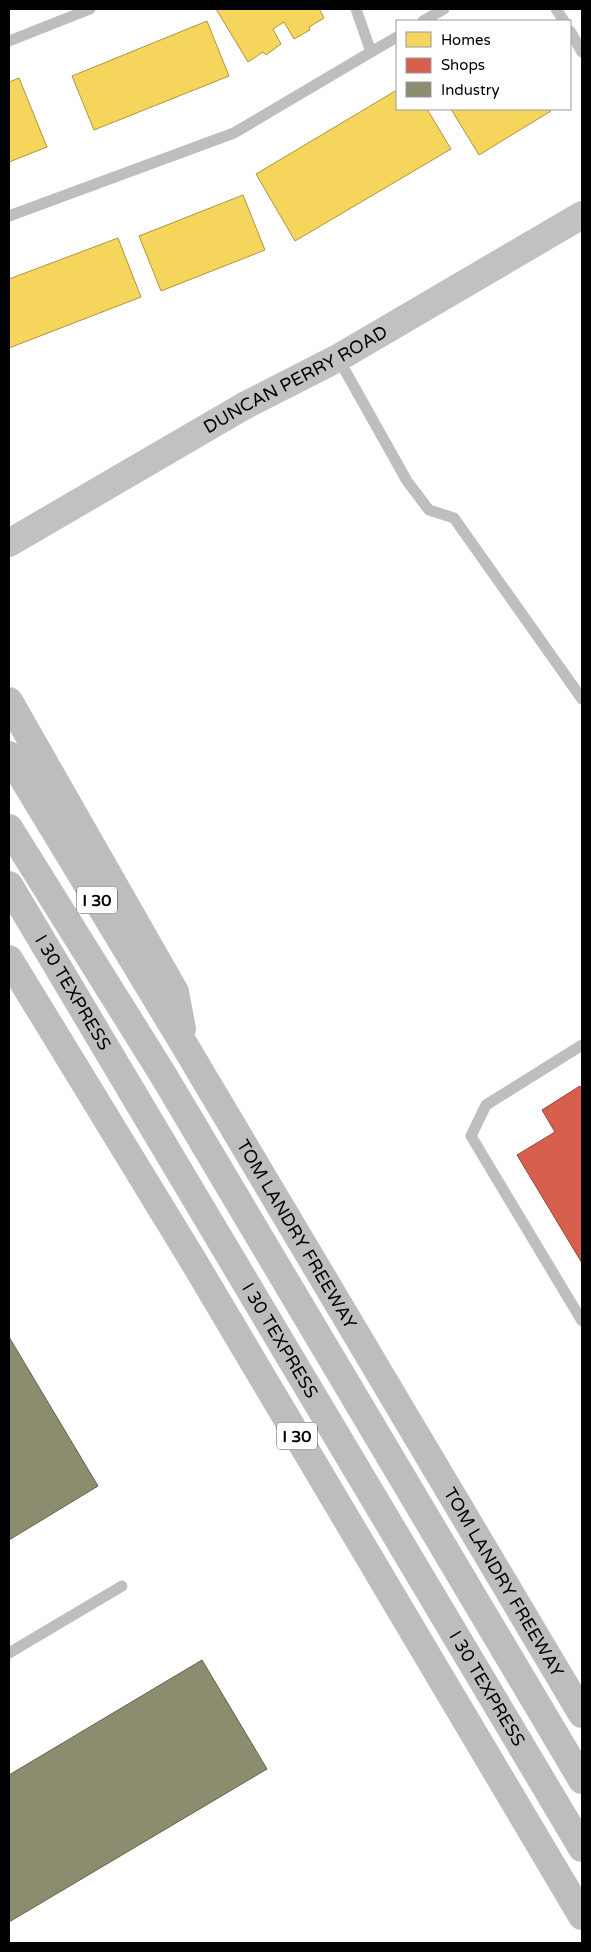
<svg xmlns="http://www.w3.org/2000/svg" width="591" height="1952" font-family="'Varela Round',sans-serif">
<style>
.homes{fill:#f6d55c;stroke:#ac9540}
.shops{fill:#d6604d;stroke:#964336}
.industry{fill:#8c8c6e;stroke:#62624d}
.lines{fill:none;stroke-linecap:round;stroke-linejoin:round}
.lane{stroke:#bebebe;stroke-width:11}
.secondary{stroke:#c1c1c1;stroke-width:28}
.highway{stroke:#bdbdbd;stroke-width:28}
.labels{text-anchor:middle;stroke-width:5;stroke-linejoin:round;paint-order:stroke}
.shield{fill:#fff;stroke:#4c4c4c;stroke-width:1}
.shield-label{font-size:16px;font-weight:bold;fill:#000}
.street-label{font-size:18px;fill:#000;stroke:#fff}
</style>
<rect width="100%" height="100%" fill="#fff"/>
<g class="homes">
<path d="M216 9H322L320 10 324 18 309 27 310 30 294 39 284 22 273 29 281 44 266 55 263 52 248 62Z"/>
<path d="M207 21 229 76 94 130 72 76Z"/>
<path d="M19 78 47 147 9 162V82Z"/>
<path d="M397 90V109H427L451 149 295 241 256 174Z"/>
<path d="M451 109H549L551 111 479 155Z"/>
<path d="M243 195 265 250 161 291 139 236Z"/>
<path d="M118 238 141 297 9 348V279Z"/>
</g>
<path class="shops" d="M580 1086 582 1090V1263L517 1155 555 1132 542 1110Z"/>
<g class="industry">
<path d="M9 1337 98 1486 9 1540Z"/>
<path d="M202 1660 267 1769 9 1922V1775Z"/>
</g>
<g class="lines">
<g class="lane">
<path d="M556 9 564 21"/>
<path d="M423 21 444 9"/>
<path d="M570 31 582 52"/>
<path d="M9 41 90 9"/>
<path d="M371 52 397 37"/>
<path d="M9 216 234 133 371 52 356 9"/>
<path d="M338 358 407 481 429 510 454 518 582 699"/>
<path d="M582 1045 486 1105 471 1136 582 1321"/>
<path d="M9 1653 122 1586"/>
</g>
<path class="secondary" id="s1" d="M9 543 244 406 338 358 582 215"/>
<g class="highway">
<path d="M9 701 175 992 182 1029"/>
<path id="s2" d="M9 755 185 1046 582 1714"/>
<path d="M9 828 162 1073 582 1780"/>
<path id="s3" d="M9 885 582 1848"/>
<path d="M9 959 194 1262 582 1916"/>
</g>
</g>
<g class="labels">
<g class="shield">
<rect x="77" y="886.5" width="40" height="27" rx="4"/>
<rect x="277" y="1422.5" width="40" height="27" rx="4"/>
</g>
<g class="shield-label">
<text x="97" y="906">I 30</text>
<text x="297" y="1442">I 30</text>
</g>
<g class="street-label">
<text dy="6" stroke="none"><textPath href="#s1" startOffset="330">DUNCAN PERRY ROAD</textPath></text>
<text dy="6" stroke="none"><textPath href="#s3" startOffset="125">I 30 TEXPRESS</textPath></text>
<text dy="6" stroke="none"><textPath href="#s2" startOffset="559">TOM LANDRY FREEWAY</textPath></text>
<text dy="6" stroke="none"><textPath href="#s3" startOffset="530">I 30 TEXPRESS</textPath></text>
<text dy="6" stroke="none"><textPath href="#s2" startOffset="964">TOM LANDRY FREEWAY</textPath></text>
<text dy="6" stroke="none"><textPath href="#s3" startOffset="935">I 30 TEXPRESS</textPath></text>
</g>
</g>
<rect width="591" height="1952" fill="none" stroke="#000000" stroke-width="20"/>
<rect x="396" y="20" width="175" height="90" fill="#ffffff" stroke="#999999"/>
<rect x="406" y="32" width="25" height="15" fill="#f6d55c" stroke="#999999"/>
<text x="441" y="45" font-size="15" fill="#000000">Homes</text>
<rect x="406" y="58" width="25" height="15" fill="#d6604d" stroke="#999999"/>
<text x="441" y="70" font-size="15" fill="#000000">Shops</text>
<rect x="406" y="82" width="25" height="15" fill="#8c8c6e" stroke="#999999"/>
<text x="441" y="95" font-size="15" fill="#000000">Industry</text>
</svg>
